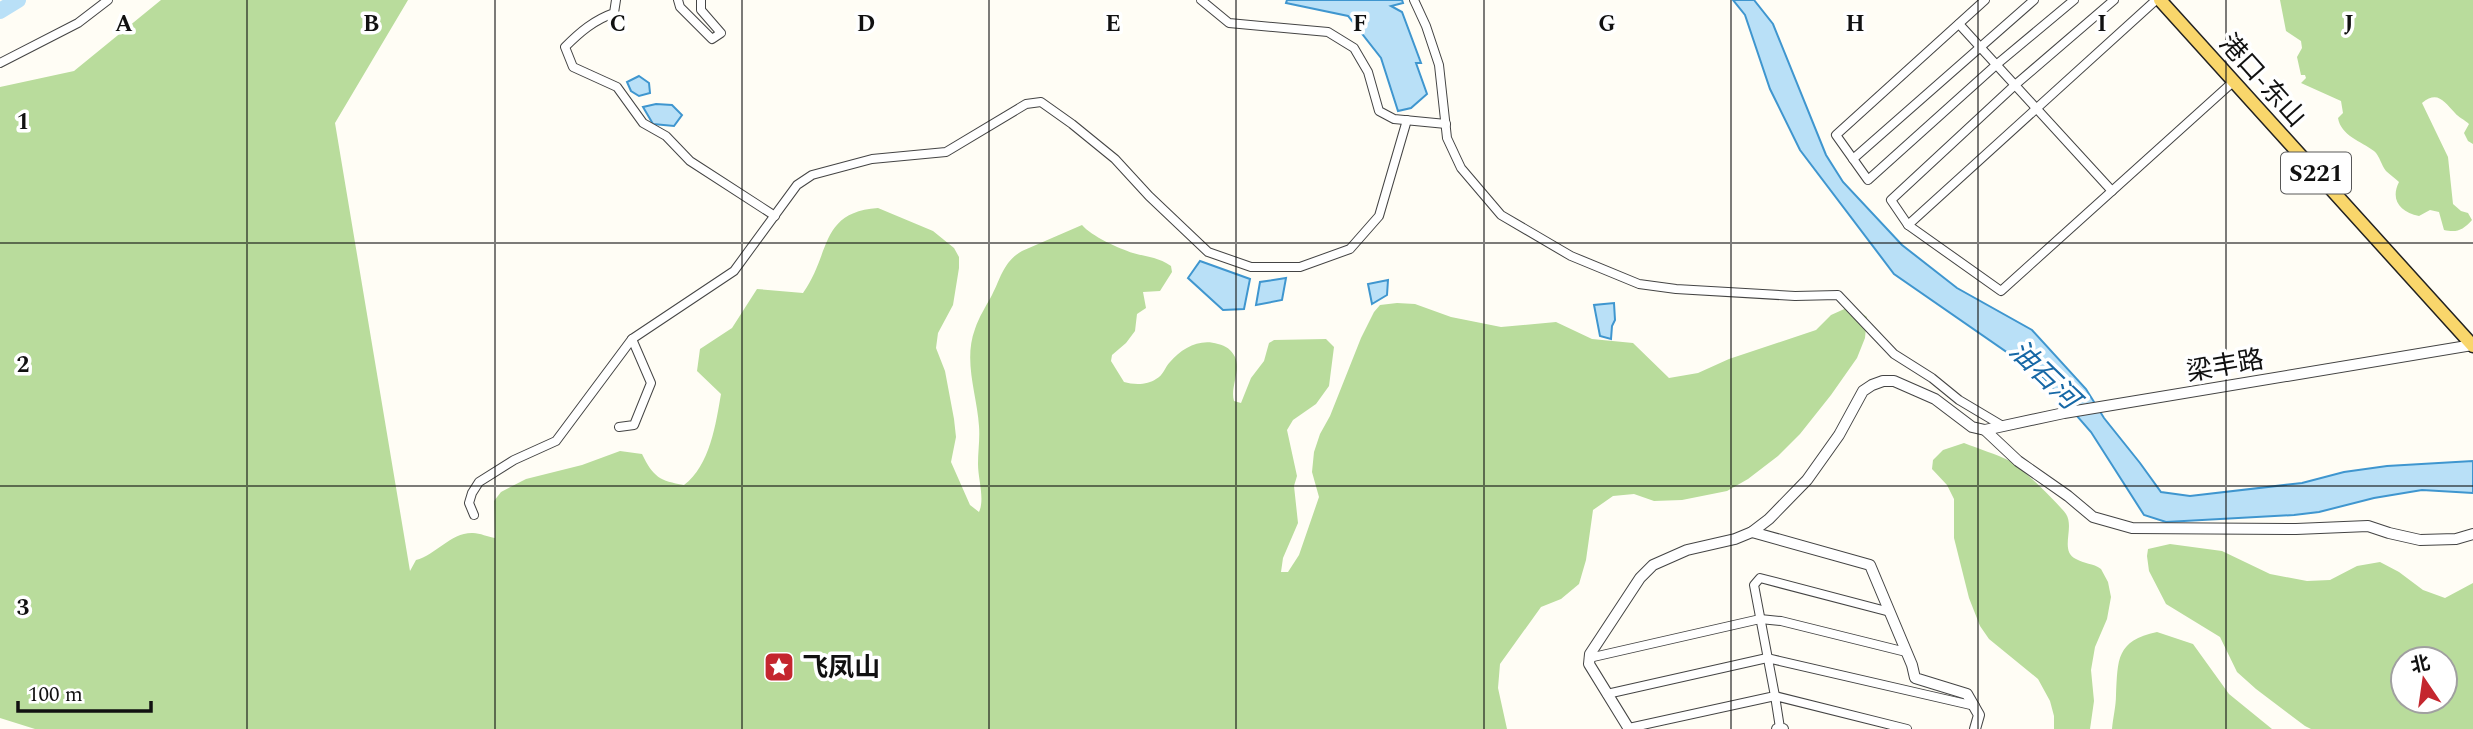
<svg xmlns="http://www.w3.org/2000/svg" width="2473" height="729" font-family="Spectral,'Noto Sans SC',serif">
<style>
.forest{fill:#b9dc9c;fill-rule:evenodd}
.water{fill:#b9e0f7;stroke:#3f96cf;stroke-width:2}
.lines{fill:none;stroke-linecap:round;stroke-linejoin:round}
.river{stroke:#b9e0f7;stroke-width:16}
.minor-casing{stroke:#444;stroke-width:10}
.tertiary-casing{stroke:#444;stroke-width:12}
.primary-casing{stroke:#222;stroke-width:15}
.minor{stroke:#fff;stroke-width:8}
.tertiary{stroke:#fff;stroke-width:10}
.primary{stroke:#f9d66b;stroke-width:12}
.grid{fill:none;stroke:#111;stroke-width:2;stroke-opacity:0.55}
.labels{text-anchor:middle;stroke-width:7;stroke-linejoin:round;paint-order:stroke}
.shield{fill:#fff;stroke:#585858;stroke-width:2}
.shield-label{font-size:24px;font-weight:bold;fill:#111}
.street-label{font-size:26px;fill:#111;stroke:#fff}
.poi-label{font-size:26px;font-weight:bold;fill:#111;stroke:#fff;text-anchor:start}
.water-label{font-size:28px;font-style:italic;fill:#1768a6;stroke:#fff}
.grid-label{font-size:23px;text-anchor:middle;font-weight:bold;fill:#111;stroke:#fff;stroke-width:7;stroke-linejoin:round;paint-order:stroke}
</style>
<rect width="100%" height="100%" fill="#fffdf5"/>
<g class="forest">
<path d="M161 0H408L335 123 410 571 416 560C436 555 451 532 473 533 480 533 488 537 495 538L494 501 501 492 526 479 582 465 620 451 642 454C653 477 660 481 684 485 710 466 716 423 721 394L697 371 700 349 732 328 757 289 803 293C831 254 819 212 878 208L933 231 954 248 959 257V268L953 305 938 333 936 348 945 371 954 419 956 437 951 462 970 505 979 512C985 499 978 479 978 464 978 451 980 439 979 426 977 394 963 361 975 329 979 317 986 306 992 295 1001 278 1003 262 1022 251L1082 225C1091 236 1120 249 1133 253 1147 257 1158 257 1171 266L1172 272 1160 291 1143 292 1146 308 1137 314 1135 331 1126 343 1112 355 1111 361 1124 382C1134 385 1148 385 1156 379 1163 376 1165 367 1170 362 1182 348 1200 338 1218 344 1226 346 1231 349 1235 357 1241 371 1230 387 1234 401L1241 403 1251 378 1264 361 1269 343 1274 340 1326 339 1334 347 1329 386 1316 404 1293 420 1287 430 1297 476 1294 486 1298 523 1283 558 1281 572H1288L1299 555 1319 497 1312 472 1314 452 1320 434 1330 416 1361 338 1374 312 1380 305 1397 303 1415 304 1451 317 1501 327 1556 322 1592 339 1633 343 1669 378 1698 373 1729 359 1816 330 1831 315 1851 306 1867 317 1865 338 1857 358 1831 395 1800 434 1778 456 1748 479 1727 491 1682 500 1654 501 1634 494 1613 496 1593 510 1586 560 1579 584 1561 599 1541 607 1500 664 1498 688 1507 729H35L0 718V87L74 71Z"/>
<path d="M2280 0H2473V144L2468 141 2464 133 2469 124C2465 120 2458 117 2455 113 2444 102 2438 90 2422 103L2448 157 2453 204 2461 211 2468 213 2472 220C2463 230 2457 233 2444 230L2439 212 2430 210 2419 216C2400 212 2390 200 2399 182 2395 178 2390 175 2386 171 2381 165 2380 156 2374 151 2361 141 2341 136 2338 118L2343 113 2341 101 2301 83 2306 78 2305 75H2301L2297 57 2302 48 2301 41 2286 31Z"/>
<path d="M1964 443C1979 449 1996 454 2010 461 2021 467 2059 504 2066 514 2075 528 2059 551 2076 559 2084 564 2093 563 2101 569L2108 582 2111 597 2107 619 2095 647 2091 670 2094 701 2090 729H2054V716L2050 701 2038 679 1989 639 1980 626 1969 598 1954 538V499L1947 485 1932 469 1933 460 1943 450Z"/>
<path d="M2170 544 2222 551 2270 574 2307 581 2330 580 2357 566 2380 562 2399 572 2423 590 2445 598 2473 583V729H2311L2305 726 2256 689 2237 672 2220 637 2166 604 2149 571 2147 556 2148 549ZM2403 659H2445V701H2403Z"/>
<path d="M2157 632 2193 644 2229 694 2272 729H2112C2113 718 2116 706 2116 695 2118 659 2116 641 2157 632Z"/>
</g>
<g class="water">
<path d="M1287 0H1402L1403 3 1391 6 1402 12 1421 63H1416L1427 94 1411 108 1398 111 1381 58 1348 16 1286 3Z"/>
<path d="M1733 0H1754L1773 24 1826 155 1843 182 1902 245 1957 288 2032 330 2086 389 2104 418 2140 463 2161 492 2190 496 2302 483 2344 472 2387 466 2473 461V493L2422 490 2374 498 2319 512 2294 515 2166 522 2144 515 2091 432 2044 378 1894 274 1800 150 1770 89 1745 15Z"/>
<path d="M639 76 649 83 650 93 639 96 631 91 627 82Z"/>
<path d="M656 104 672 105 682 115 674 126 653 124 643 107Z"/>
<path d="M1200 261 1250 279 1244 309 1223 310 1188 278Z"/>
<path d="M1286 278 1282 300 1256 305 1260 282Z"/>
<path d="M1388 280 1387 295 1372 304 1368 284Z"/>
<path d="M1614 303 1615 320 1612 326 1611 339 1600 336 1594 305Z"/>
</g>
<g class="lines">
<path class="river" d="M0 11 18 0"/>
<g class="minor-casing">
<g id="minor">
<path d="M616 0 614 13C594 20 580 32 565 47L573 67 617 87 643 123 666 136 690 161 775 216"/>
<path d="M678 0 680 7 712 39 721 33 701 10V0"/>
<path d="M1201 0 1229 23 1328 32 1354 48 1368 72 1379 111 1394 119 1446 124"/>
<path d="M1414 0 1426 26 1439 65 1447 138 1461 168 1501 215 1571 256 1639 284 1676 289 1795 296 1838 295 1894 354 1932 378 1959 400 2001 425"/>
<path d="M1985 0 1836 135 1868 180 1996 65 2074 0"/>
<path d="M2114 0 2015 85 1891 200 1908 225 2001 291 2234 81"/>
<path d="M1959 24 2112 191"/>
<path d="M0 63 78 23 108 0"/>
<path d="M1853 159 2034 0"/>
<path d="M1908 225 2156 0"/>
<path d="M619 427 634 425 651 383 632 339 734 271 797 185 812 175 872 159 946 152 1026 104 1041 102 1072 124 1115 159 1149 196 1208 252 1251 267H1300L1350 249 1379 216 1407 120"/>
<path d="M474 515 469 503 472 493 479 482 514 460 556 441 632 339"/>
<path d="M1589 658 1760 619 1781 621 1906 652"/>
<path d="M1607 694 1767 658 1975 706"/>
<path d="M1629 728 1775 696 1754 585 1760 578 1890 612"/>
<path d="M1780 728 1775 696 1907 729"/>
</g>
</g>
<g class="tertiary-casing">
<g id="tertiary">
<path d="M1985 430 2064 413 2473 345"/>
<path d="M1752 532 1870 565 1912 665 1915 678 1967 694 1979 715 1975 729"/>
<path d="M1629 729 1589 664 1590 654 1640 578 1653 565 1687 550 1735 539 1752 532 1769 519 1807 480 1839 435 1863 391 1872 385 1883 381H1894L1935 399 1972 427 1985 430 2018 461 2068 496 2093 517 2132 528 2296 529 2368 526 2389 533 2420 540 2456 539 2473 534"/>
<path d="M1777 729H1783"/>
</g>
</g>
<g class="primary-casing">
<path id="primary" d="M2160 0 2473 346"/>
</g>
<use href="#minor" class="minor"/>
<use href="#tertiary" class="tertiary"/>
<use href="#primary" class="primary"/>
</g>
<path class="grid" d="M247 0V729M495 0V729M742 0V729M989 0V729M1236 0V729M1484 0V729M1731 0V729M1978 0V729M2226 0V729M0 243H2473M0 486H2473"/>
<defs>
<g id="sight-square" transform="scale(1.575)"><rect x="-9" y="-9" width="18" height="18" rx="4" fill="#c4262e" stroke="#fff"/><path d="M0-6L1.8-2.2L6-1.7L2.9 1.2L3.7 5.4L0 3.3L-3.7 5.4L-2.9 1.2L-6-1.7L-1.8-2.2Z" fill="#fff"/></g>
</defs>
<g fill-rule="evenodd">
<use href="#sight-square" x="779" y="667"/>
</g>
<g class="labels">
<rect class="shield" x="2281" y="152.5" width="70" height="41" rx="5"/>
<g class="shield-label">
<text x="2316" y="181">S221</text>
</g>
<g class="street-label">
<text transform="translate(2263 80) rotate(48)" y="9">港口-东山</text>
<text transform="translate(2225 365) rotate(-10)" y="9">梁丰路</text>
</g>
<g class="poi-label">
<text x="802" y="676">飞凤山</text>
</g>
<g class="water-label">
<text transform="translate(2045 374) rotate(44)" y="10">油石河</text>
</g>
</g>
<g class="grid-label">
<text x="124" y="31">A</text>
<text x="371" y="31">B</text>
<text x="618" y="31">C</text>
<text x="866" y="31">D</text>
<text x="1113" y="31">E</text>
<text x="1360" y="31">F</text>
<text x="1607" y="31">G</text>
<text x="1855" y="31">H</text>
<text x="2102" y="31">I</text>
<text x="2349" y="31">J</text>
<text x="23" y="129">1</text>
<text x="23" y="372">2</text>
<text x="23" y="615">3</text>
</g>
<g transform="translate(2424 680) rotate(347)"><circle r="33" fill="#ffffff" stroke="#a0a0a0" stroke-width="2"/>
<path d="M0-5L12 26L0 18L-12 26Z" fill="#c4262e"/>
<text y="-10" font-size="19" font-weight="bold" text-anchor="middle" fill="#111111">北</text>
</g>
<path d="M18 701v10h133v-10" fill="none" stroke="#111111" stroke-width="3.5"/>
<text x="28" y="701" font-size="21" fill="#111111" stroke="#ffffff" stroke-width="5" paint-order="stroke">100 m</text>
</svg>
